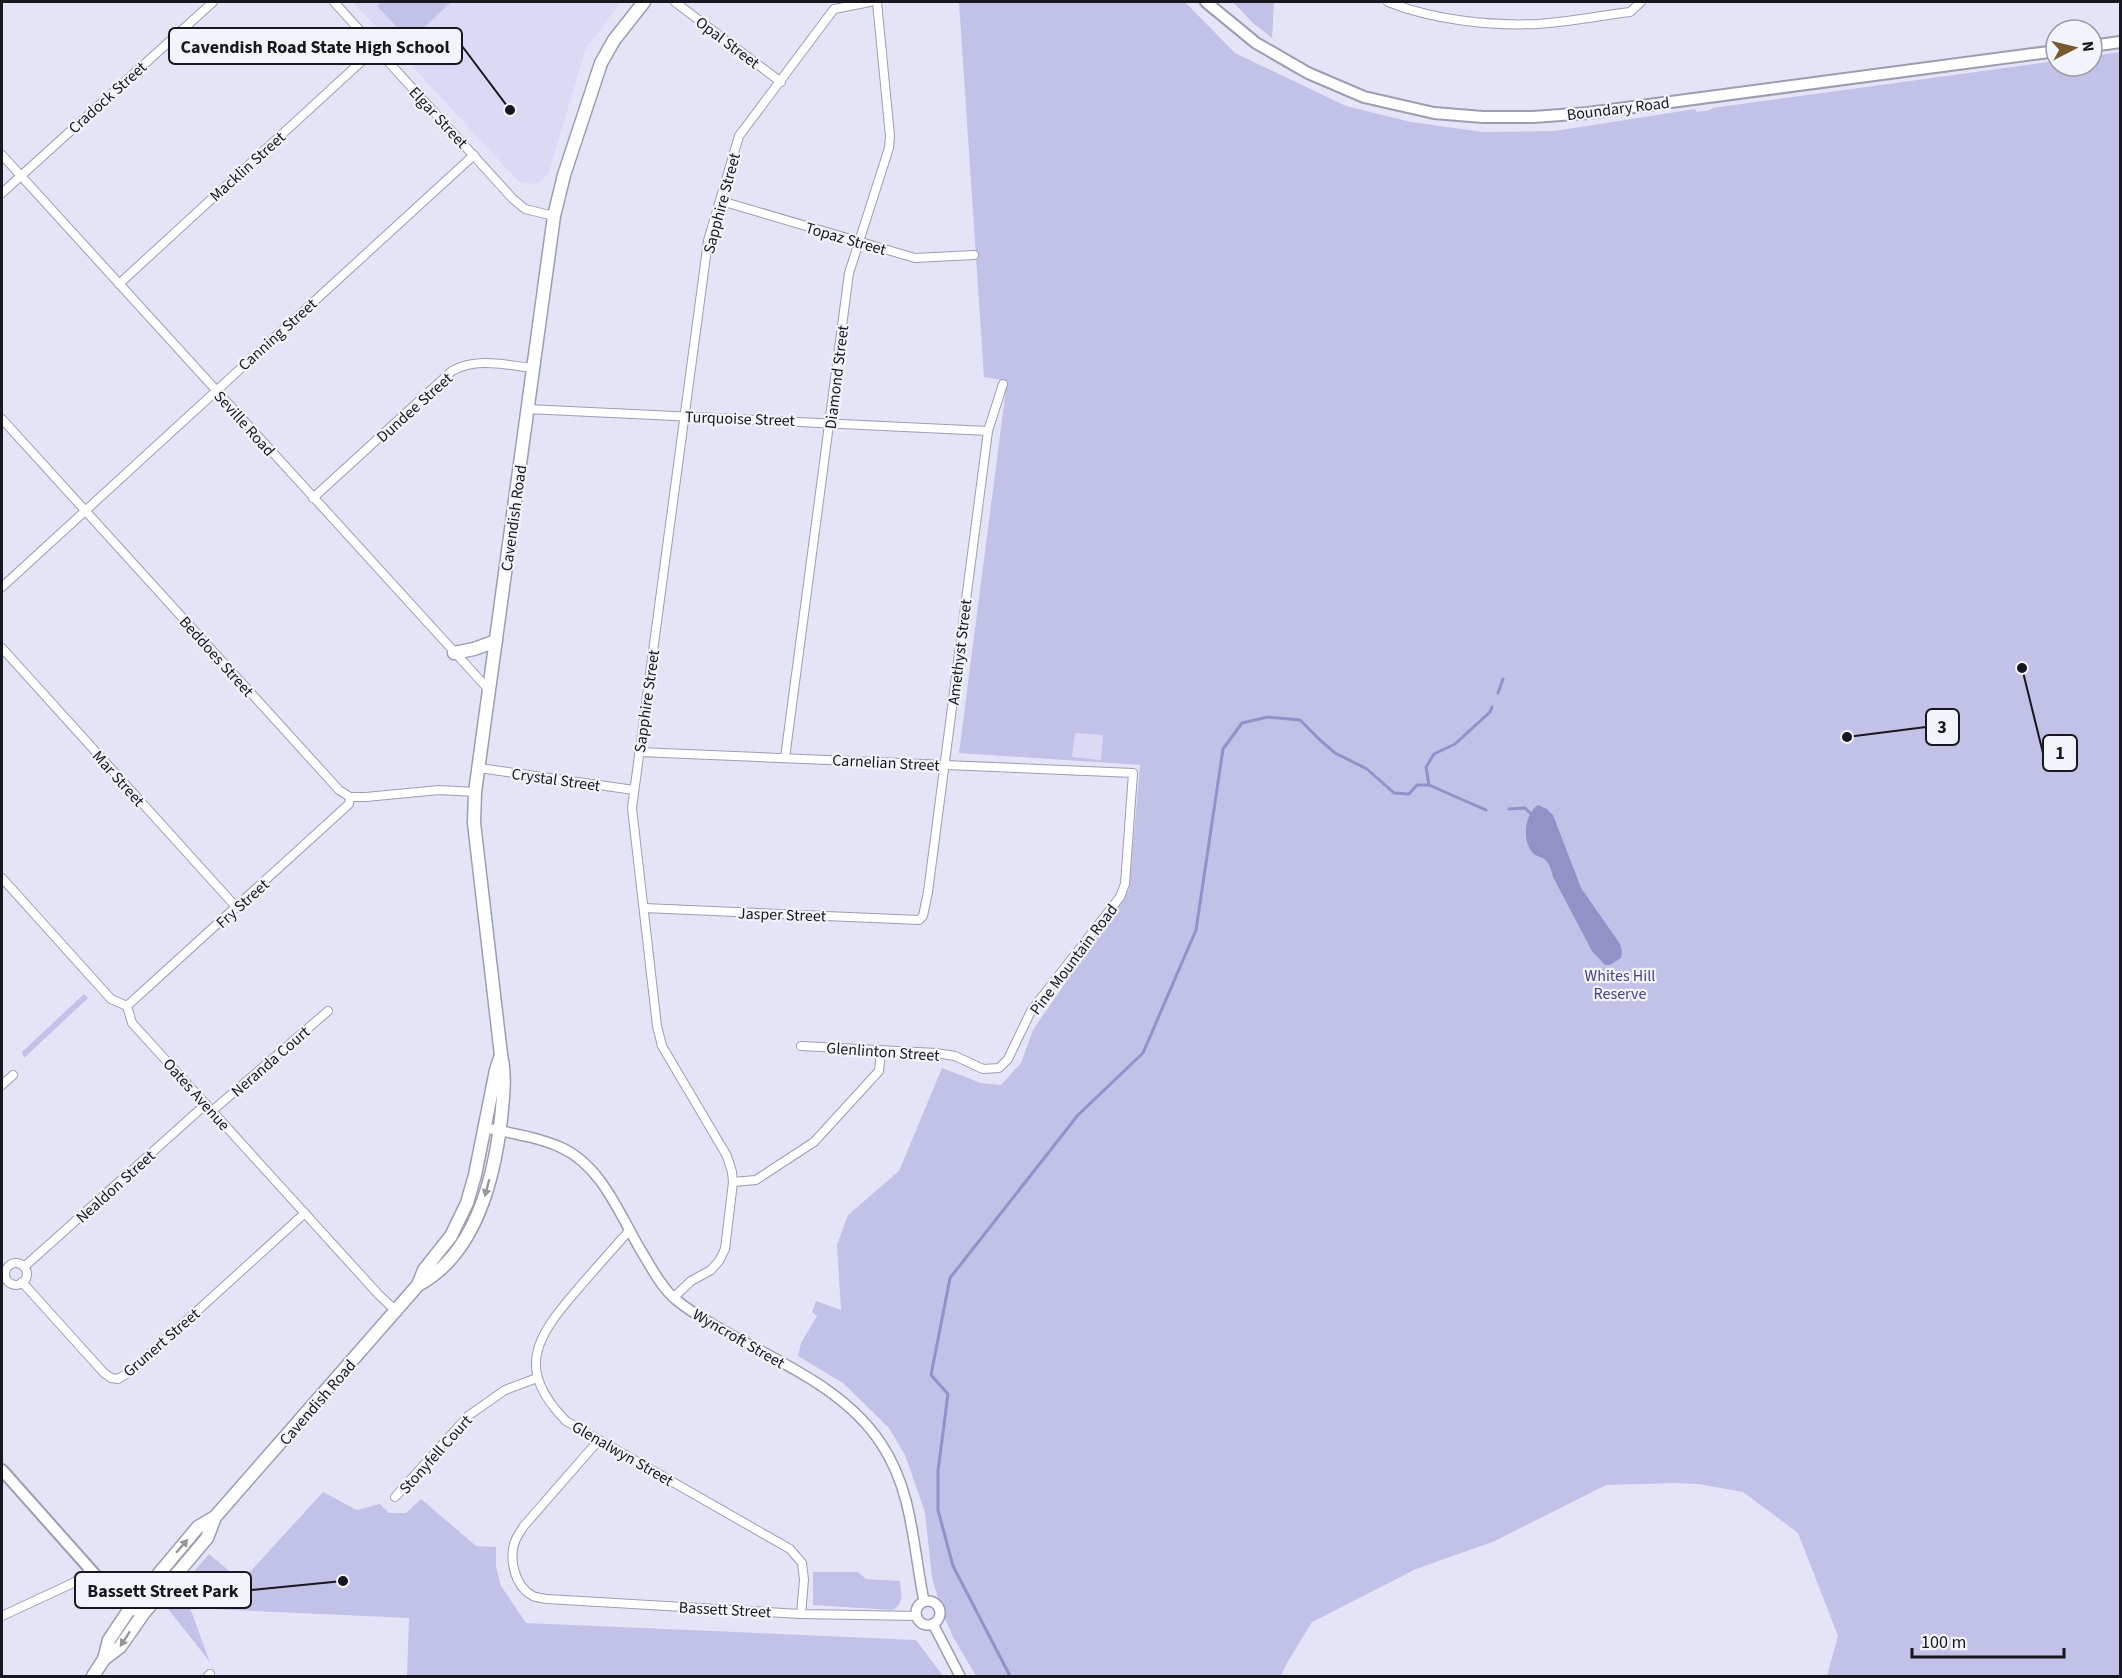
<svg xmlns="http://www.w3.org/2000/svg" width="2122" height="1678" font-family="'Source Sans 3',sans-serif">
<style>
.built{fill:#dad9f6}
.green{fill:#c2c1e7;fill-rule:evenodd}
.water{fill:#9491c8}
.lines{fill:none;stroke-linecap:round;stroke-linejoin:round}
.stream{stroke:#9491c8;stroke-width:3}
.minor-casing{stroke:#9d9db0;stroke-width:10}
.tertiary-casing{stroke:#9d9db0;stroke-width:12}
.secondary-casing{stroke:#9d9db0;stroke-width:14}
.primary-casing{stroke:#9d9db0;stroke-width:15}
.minor{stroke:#fff;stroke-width:8}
.tertiary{stroke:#fff;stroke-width:9}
.secondary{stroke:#fff;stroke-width:10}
.primary{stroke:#fff;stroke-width:12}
.oneway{fill:#97979a}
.labels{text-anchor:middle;stroke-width:4.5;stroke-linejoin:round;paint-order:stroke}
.street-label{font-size:16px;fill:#17171f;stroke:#f3f3fb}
.park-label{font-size:16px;fill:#494185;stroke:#f3f3fb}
.leader{fill:none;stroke:#17171f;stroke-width:2}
.callout-dot{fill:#17171f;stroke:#f3f3fb;stroke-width:2}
.callout{fill:#f3f3fb;stroke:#17171f;stroke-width:2}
.callout-label{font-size:18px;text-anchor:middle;font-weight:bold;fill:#17171f}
</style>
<rect width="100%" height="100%" fill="#e4e4f9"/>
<g class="built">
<path d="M353 2H621L586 48 549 172 541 182 531 184 518 181Z"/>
<path d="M1075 733 1103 735 1101 760 1072 757Z"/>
</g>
<g class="green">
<path d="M382 2H451L410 41 377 6Z"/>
<path d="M959 2H1185L1235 53 1346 106 1411 122 1483 132 1555 131 1695 109 1697 112 1710 110 1712 108 2056 61V66H2092V56L2120 52V1676H1827L1838 1636 1798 1533 1743 1492 1698 1484 1678 1483 1606 1485 1495 1541 1416 1569 1312 1622 1287 1663 1281 1676H976L953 1637 942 1612 932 1578 925 1512 905 1455 889 1428 843 1383 798 1356 801 1343 817 1316 812 1312 816 1301 841 1310 837 1245 848 1215 899 1171 942 1068 981 1083 1001 1085 1021 1063 1033 1030 1129 890 1140 765 959 753 1007 381 984 377ZM1075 733 1103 735 1101 760 1072 757Z"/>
<path d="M1233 2H1274L1272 38 1253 23Z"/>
<path d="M84 994 88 998 24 1058 22 1052Z"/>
<path d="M323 1492 357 1510 380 1504 389 1513H406L421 1499 476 1546 496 1547V1567L501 1586 526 1623 916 1640 943 1676H407L409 1618 190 1608 210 1662 165 1605 209 1554 234 1575 249 1573Z"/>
<path d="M813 1572H858L866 1579 900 1581C901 1595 905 1602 893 1610L813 1605Z"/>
</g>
<path class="water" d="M1538 805 1547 809 1553 815 1581 888 1620 944 1622 952 1621 958 1610 965H1605L1592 951 1553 877C1547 849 1538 863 1530 849 1522 836 1526 813 1538 805Z"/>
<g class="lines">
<g class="stream">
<path d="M1498 693 1503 679"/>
<path d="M1429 785 1426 767 1434 754 1455 744 1490 712 1492 707"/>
<path d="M1509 809 1525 808 1530 813"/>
<path d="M1010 1676 953 1566 938 1510V1471L948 1394 931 1375 950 1278 1078 1115 1143 1053 1196 930 1223 749 1242 723 1268 717 1300 720 1320 740 1335 753 1367 769 1394 793 1409 794 1417 785H1429L1486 810"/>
</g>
<g class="minor-casing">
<g id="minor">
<path d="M334 2 513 199 525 209 554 216"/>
<path d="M675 2 781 82"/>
<path d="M1388 2C1434 20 1489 26 1538 24 1568 22 1599 16 1630 12L1641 2"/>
<path d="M2 155 489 690"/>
<path d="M2 193 213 2"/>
<path d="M721 201 915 258 974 255"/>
<path d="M119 284 376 48"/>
<path d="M527 409 988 431"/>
<path d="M2 419 339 790 350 797H366L439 790 475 792"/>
<path d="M313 498 452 371C476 357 506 365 533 368"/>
<path d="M2 587 474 155"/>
<path d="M2 648 237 908"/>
<path d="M639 752 1133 773 1125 884 1120 897 1031 1011 1008 1059 999 1068 983 1069 955 1056 936 1053 801 1046"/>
<path d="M785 758 849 273 889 148 890 136 877 2"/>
<path d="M479 768 634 790"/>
<path d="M2 878 111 999 127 1006 132 1023 379 1295 396 1311"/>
<path d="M644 908 919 920 923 916 928 892 988 431 1003 384"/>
<path d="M127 1006 349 804 350 797"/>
<path d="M2 1085 13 1075"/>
<path d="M212 1111 328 1011"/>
<path d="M733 1182 756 1180 814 1142 879 1071 881 1051"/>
<path d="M629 1231C612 1250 594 1270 577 1290 536 1337 515 1369 566 1421L790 1549 802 1563 804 1580 801 1614"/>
<circle cx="16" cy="1274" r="11"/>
<path d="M24 1267 206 1104"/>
<path d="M22 1282 104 1373 111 1378 118 1379 131 1371 305 1213"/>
<path d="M673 1298 691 1281 711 1270 719 1261 725 1249 733 1182 732 1172 727 1156 662 1046 657 1026 632 808 708 241 739 136 834 9 870 2"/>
<path d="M598 1441 523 1527C521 1531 518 1535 516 1539 508 1557 514 1586 533 1596 537 1598 543 1598 547 1599L801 1614 917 1616"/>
<path d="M395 1497 468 1416 505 1390 537 1378"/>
<path d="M2 1616 73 1583 91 1570"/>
<path d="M208 1676 210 1674"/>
</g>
</g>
<g class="tertiary-casing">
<g id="tertiary">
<path d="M486 1128C511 1133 537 1137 560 1147 601 1165 619 1213 640 1249 650 1265 659 1284 673 1297 688 1311 709 1322 726 1332 781 1363 847 1390 882 1445 913 1492 913 1548 924 1601"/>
<circle cx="928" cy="1613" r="12"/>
<path d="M933 1624 960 1676"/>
</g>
</g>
<g class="secondary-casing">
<g id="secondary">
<path d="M1206 2 1256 43 1308 73 1364 97 1434 113 1483 117H1533L1588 113 2056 51"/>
<path d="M2092 46 2120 42"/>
<path d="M2 1470 106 1587 138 1612"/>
</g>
</g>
<g class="primary-casing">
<g id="primary">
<path d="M454 653 474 649 496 641"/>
<path d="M418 1285C476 1254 494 1179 501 1119 503 1097 506 1077 501 1055L474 823 475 792 554 216 564 175 601 63 614 40 644 2"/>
<path d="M104 1659 120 1647 143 1614 207 1538 215 1517"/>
<path d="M93 1676 104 1659 109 1640 131 1607 198 1527 215 1517 418 1285 424 1270 451 1236 467 1203 475 1175 496 1070 501 1055"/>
</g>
</g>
<use href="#minor" class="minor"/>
<use href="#tertiary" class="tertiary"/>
<use href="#secondary" class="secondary"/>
<use href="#primary" class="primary"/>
</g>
<defs><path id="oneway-solid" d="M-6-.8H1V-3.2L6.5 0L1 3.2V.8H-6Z" transform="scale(1.5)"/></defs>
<g class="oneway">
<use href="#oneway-solid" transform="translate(487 1188) rotate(105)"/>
<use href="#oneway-solid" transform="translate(182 1546) rotate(-49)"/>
<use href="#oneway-solid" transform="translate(125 1639) rotate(123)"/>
</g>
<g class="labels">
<g class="street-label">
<text transform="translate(728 42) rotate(37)" y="6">Opal Street</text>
<text transform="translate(107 97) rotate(-42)" y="6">Cradock Street</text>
<text transform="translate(1618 108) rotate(-7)" y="6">Boundary Road</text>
<text transform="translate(439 117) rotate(47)" y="6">Elgar Street</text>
<text transform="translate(247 166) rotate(-42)" y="6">Macklin Street</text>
<text transform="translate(721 203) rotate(-75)" y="6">Sapphire Street</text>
<text transform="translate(846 238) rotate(16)" y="6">Topaz Street</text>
<text transform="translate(277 334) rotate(-42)" y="6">Canning Street</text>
<text transform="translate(836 377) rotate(-83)" y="6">Diamond Street</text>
<text transform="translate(414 407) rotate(-42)" y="6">Dundee Street</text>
<text transform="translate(740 418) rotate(2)" y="6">Turquoise Street</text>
<text transform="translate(245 423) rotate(48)" y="6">Seville Road</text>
<text transform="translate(513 518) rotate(-82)" y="6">Cavendish Road</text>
<text transform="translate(959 652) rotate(-83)" y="6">Amethyst Street</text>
<text transform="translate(217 656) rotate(48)" y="6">Beddoes Street</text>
<text transform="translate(646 701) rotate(-82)" y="6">Sapphire Street</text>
<text transform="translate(886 762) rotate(3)" y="6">Carnelian Street</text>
<text transform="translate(119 778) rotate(48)" y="6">Mar Street</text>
<text transform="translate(556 779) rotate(8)" y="6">Crystal Street</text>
<text transform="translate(242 903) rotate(-42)" y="6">Fry Street</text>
<text transform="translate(782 914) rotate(2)" y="6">Jasper Street</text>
<text transform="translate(1073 959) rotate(-53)" y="6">Pine Mountain Road</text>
<text transform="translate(883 1051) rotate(4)" y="6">Glenlinton Street</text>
<text transform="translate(270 1061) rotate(-41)" y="6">Neranda Court</text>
<text transform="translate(197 1094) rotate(48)" y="6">Oates Avenue</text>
<text transform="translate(115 1186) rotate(-42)" y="6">Nealdon Street</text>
<text transform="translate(739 1338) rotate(30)" y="6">Wyncroft Street</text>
<text transform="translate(161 1342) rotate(-41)" y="6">Grunert Street</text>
<text transform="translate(317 1402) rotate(-49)" y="6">Cavendish Road</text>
<text transform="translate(623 1453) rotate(30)" y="6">Glenalwyn Street</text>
<text transform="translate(435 1454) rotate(-48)" y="6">Stonyfell Court</text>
<text transform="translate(725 1609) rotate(3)" y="6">Bassett Street</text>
</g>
<g class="park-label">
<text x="1620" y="981">Whites Hill<tspan x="1620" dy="18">Reserve</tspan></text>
</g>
</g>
<path class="leader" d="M510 110L462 46M1847 737L1926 727M2022 668L2043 753M343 1581L251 1590"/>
<g class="callout-dot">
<circle cx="510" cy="110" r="6"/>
<circle cx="1847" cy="737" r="6"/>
<circle cx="2022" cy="668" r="6"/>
<circle cx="343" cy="1581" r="6"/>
</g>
<g class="callout">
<rect x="169" y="28" width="293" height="36" rx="6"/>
<rect x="1926" y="709" width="33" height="36" rx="6"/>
<rect x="2043" y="735" width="34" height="36" rx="6"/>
<rect x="75" y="1572" width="176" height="36" rx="6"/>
</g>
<g class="callout-label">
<text x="315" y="53">Cavendish Road State High School</text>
<text x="1942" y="733">3</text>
<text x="2060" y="759">1</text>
<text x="163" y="1597">Bassett Street Park</text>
</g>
<rect width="2122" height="1678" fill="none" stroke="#17171f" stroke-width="6"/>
<g transform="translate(2074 48) rotate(83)"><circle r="28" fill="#f3f3fb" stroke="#9b9ba3" stroke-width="1.5"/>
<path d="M0-4.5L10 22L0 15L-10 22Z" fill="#78592e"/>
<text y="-9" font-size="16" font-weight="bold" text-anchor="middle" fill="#17171f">N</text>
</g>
<path d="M1912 1648v9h152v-9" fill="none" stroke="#17171f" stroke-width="3"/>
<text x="1921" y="1648" font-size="18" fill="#17171f" stroke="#f3f3fb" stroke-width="4.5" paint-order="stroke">100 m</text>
</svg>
